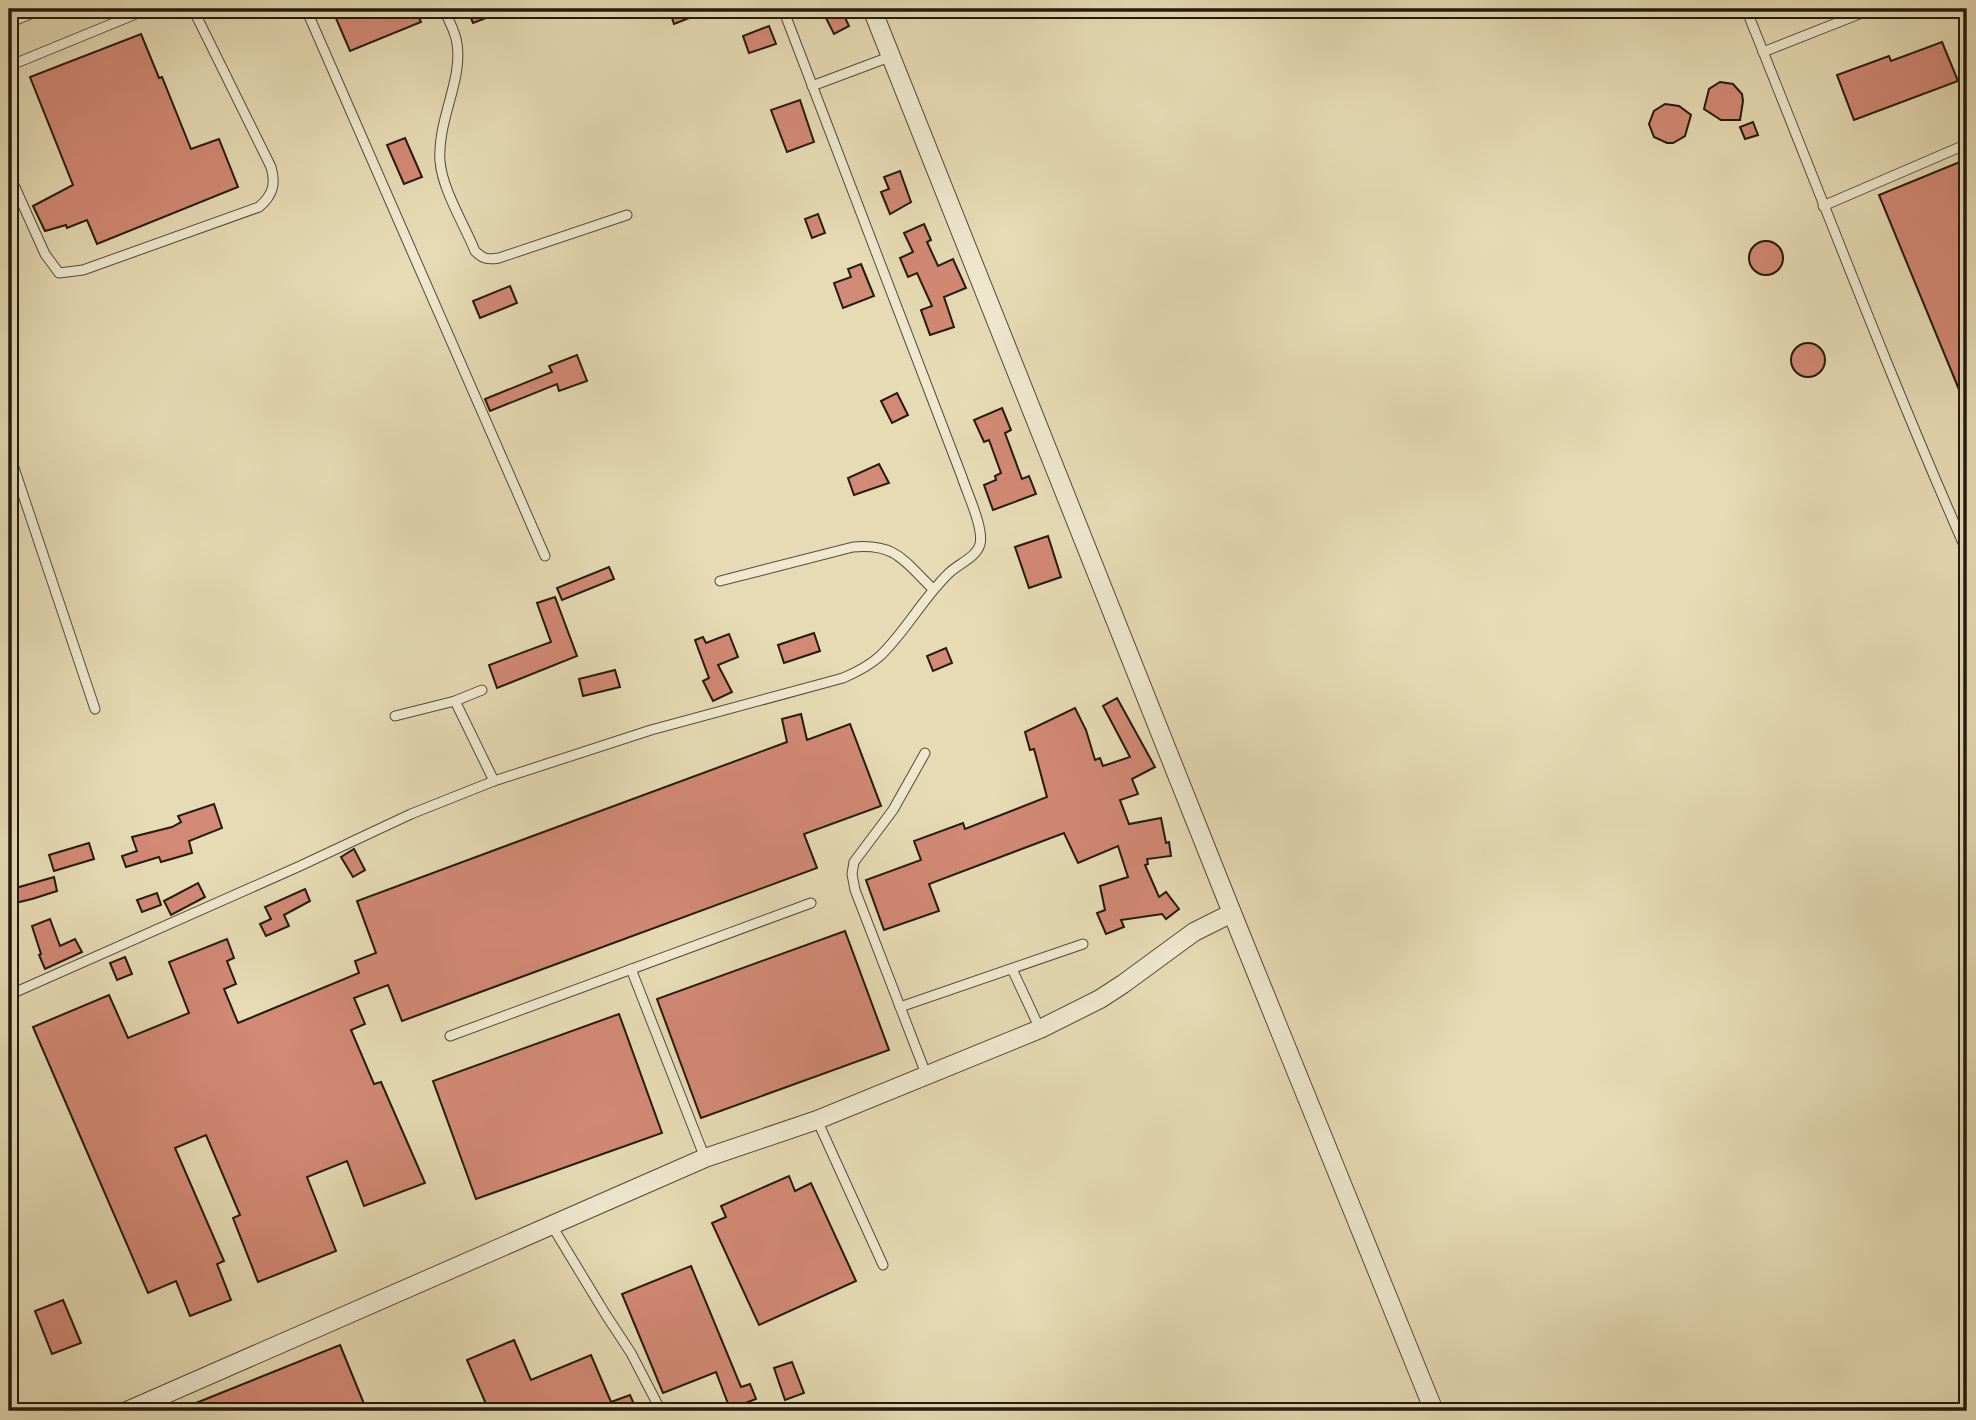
<svg xmlns="http://www.w3.org/2000/svg" width="1976" height="1420" font-family="'Sorts Mill Goudy',serif">
<style>
.building{fill:#d28975;stroke:#241a0e;stroke-width:2}
.lines{fill:none;stroke-linecap:round;stroke-linejoin:round}
.service-casing{stroke:#544a38;stroke-width:11}
.minor-casing{stroke:#544a38;stroke-width:20}
.service{stroke:#efe8cf;stroke-width:9}
.minor{stroke:#efe8cf;stroke-width:18}
</style>
<rect width="100%" height="100%" fill="#e6dbb5"/>
<filter id="stains"><feTurbulence type="fractalNoise" baseFrequency=".00286" numOctaves="4"/><feColorMatrix values="0 0 0 0 .2 0 0 0 0 .09 0 0 0 0 .02 0 0 0 .5 -.17"/></filter>
<radialGradient id="worn" r=".72"><stop offset=".6" stop-color="#630" stop-opacity="0"/><stop offset="1" stop-color="#630" stop-opacity=".3"/></radialGradient>
<g class="building">
<path d="M332 9H415L421 22 350 51Z"/>
<path d="M467 9H507V10L473 23Z"/>
<path d="M669 9H710V10L674 24Z"/>
<path d="M841 9 849 26 834 34 825 16Z"/>
<path d="M769 26 776 44 749 53 743 36Z"/>
<path d="M141 34 159 78 162 77 191 149 219 139 238 187 97 244 87 220 67 228 66 225 45 231 33 206 73 185 30 77Z"/>
<path d="M1942 42 1958 81 1854 120 1837 75 1889 56 1891 61Z"/>
<path d="M1720 82 1733 84 1742 94 1743 101 1740 120H1721L1704 109 1709 89Z"/>
<path d="M800 100 814 142 787 152 771 110Z"/>
<path d="M1665 104 1679 106 1691 115 1685 136 1673 143H1667L1654 137 1649 124 1654 111Z"/>
<path d="M1753 122 1758 135 1745 139 1740 127Z"/>
<path d="M405 138 422 177 404 184 387 145Z"/>
<path d="M1967 159V409L1879 195Z"/>
<path d="M900 171 911 202 890 214 881 192 889 189 884 177Z"/>
<path d="M818 214 825 233 812 238 805 219Z"/>
<path d="M924 224 931 240 927 242 938 266 953 259 966 288 944 297 954 327 930 335 921 310 932 306 917 273 908 277 900 258 913 252 904 233Z"/>
<circle cx="1766" cy="258" r="17"/>
<path d="M861 264 874 296 843 308 834 283 851 277 848 269Z"/>
<path d="M510 286 517 303 480 318 473 301Z"/>
<circle cx="1808" cy="360" r="17"/>
<path d="M577 355 587 381 559 391 557 384 490 411 485 399 552 372 549 366Z"/>
<path d="M897 393 908 415 892 423 881 401Z"/>
<path d="M1002 408 1011 430 1005 433 1022 479 1029 476 1036 494 993 510 984 485 996 480 995 476 1001 473 989 440 984 442 974 420Z"/>
<path d="M879 464 889 483 854 495 848 478Z"/>
<path d="M1048 536 1061 577 1029 588 1015 547Z"/>
<path d="M609 567 614 579 562 600 557 588Z"/>
<path d="M555 597 577 656 497 688 489 665 551 642 537 603Z"/>
<path d="M814 633 820 651 784 663 778 645Z"/>
<path d="M729 634 738 657 718 665 732 692 713 701 703 681 709 678 695 640 703 637 706 643Z"/>
<path d="M946 648 952 663 933 671 927 656Z"/>
<path d="M615 670 620 687 583 696 579 679Z"/>
<path d="M1117 698 1155 767 1132 779 1138 794 1120 800 1129 824 1161 818 1166 843 1169 842 1171 856 1147 859 1148 864 1145 865 1159 897 1166 892 1179 909 1166 919 1162 914 1121 920 1124 927 1106 934 1097 913 1105 910 1100 886 1128 877 1118 846 1078 863 1064 833 929 884 939 911 884 930 866 880 921 860 914 841 963 823 965 829 1047 797 1034 749 1030 750 1025 732 1075 708 1086 730 1095 760 1100 758 1103 766 1130 757 1103 706Z"/>
<path d="M801 714 807 740 850 724 881 806 804 834 817 868 402 1021 388 985 354 998 365 1024 351 1030 374 1084 381 1082 425 1183 364 1206 347 1161 307 1177 336 1251 258 1282 233 1218 240 1215 206 1135 175 1148 224 1261 217 1264 231 1300 190 1316 176 1281 148 1293 33 1027 109 995 128 1038 189 1013 169 962 227 939 234 958 227 961 236 984 224 989 238 1023 359 973 355 961 376 953 357 901 787 742 782 719Z"/>
<path d="M214 804 222 828 189 841 192 853 161 862 159 857 126 867 122 856 137 851 132 837 172 827 181 822 178 816Z"/>
<path d="M89 843 94 859 54 871 49 855Z"/>
<path d="M354 849 365 870 353 877 341 857Z"/>
<path d="M54 877 57 891 32 899 15 903 9 890Z"/>
<path d="M198 883 205 897 171 915 164 901Z"/>
<path d="M305 889 310 901 284 915 289 926 266 936 260 924 271 919 265 907Z"/>
<path d="M157 893 161 905 142 912 137 900Z"/>
<path d="M50 919 60 946 75 939 82 952 45 969 39 955 41 954 32 926Z"/>
<path d="M845 931 889 1050 701 1118 657 999Z"/>
<path d="M125 957 132 974 117 980 110 963Z"/>
<path d="M619 1014 662 1133 476 1199 433 1081Z"/>
<path d="M789 1176 795 1191 811 1183 856 1281 759 1325 712 1223 726 1217 721 1206Z"/>
<path d="M691 1266 741 1387 750 1384 756 1399 730 1409 716 1372 663 1393 622 1294Z"/>
<path d="M63 1300 81 1343 52 1354 35 1311Z"/>
<path d="M514 1340 531 1380 591 1355 611 1402 630 1395 637 1411H489L467 1360Z"/>
<path d="M340 1345 367 1411H176Z"/>
<path d="M792 1362 804 1393 785 1400 774 1368Z"/>
</g>
<g class="lines">
<g class="service-casing">
<g id="service">
<path d="M306 9 545 556"/>
<path d="M444 9C448 20 456 32 457 44 463 80 437 121 440 161 442 189 464 224 475 251 483 259 488 260 499 258L627 215"/>
<path d="M1746 9C1819 190 1888 373 1967 552"/>
<path d="M9 23 42 9"/>
<path d="M1763 52 1872 9"/>
<path d="M9 66 148 9"/>
<path d="M812 86 892 56"/>
<path d="M9 174 45 254 59 273 83 270 259 207C273 195 276 184 271 167L193 9"/>
<path d="M1823 206 1967 144"/>
<path d="M9 453 95 709"/>
<path d="M720 581 853 547C896 543 904 561 933 589"/>
<path d="M455 701 494 781"/>
<path d="M395 716 455 701 482 690"/>
<path d="M925 753 893 810 854 862 852 874 855 890 926 1074"/>
<path d="M631 969 705 1158"/>
<path d="M1012 969 1040 1029"/>
<path d="M9 995 300 866 411 814 494 781 651 730 843 678C857 672 869 666 880 656 906 631 923 598 949 573 958 564 977 557 980 544 984 528 967 493 962 477L783 9"/>
<path d="M900 1007 1083 944"/>
<path d="M450 1036 811 903"/>
<path d="M817 1120 883 1265"/>
<path d="M552 1226 606 1315 631 1353 661 1411"/>
<path d="M161 1397 167 1411"/>
</g>
</g>
<g class="minor-casing">
<g id="minor">
<path d="M872 9 1232 913 1434 1411"/>
<path d="M127 1411 705 1158 817 1120 1040 1029 1100 999 1123 984 1194 932 1232 913"/>
</g>
</g>
<use href="#service" class="service"/>
<use href="#minor" class="minor"/>
</g>
<rect width="1976" height="1420" fill="none" stroke="#e6dbb5" stroke-width="35"/>
<rect x="10" y="10" width="1955" height="1399" fill="none" stroke="#241a0e" stroke-width="3.5"/>
<rect x="18" y="18" width="1941" height="1385" fill="none" stroke="#241a0e" stroke-width="2"/>
<rect width="100%" height="100%" filter="url(#stains)"/>
<rect width="100%" height="100%" fill="url(#worn)"/>
</svg>
